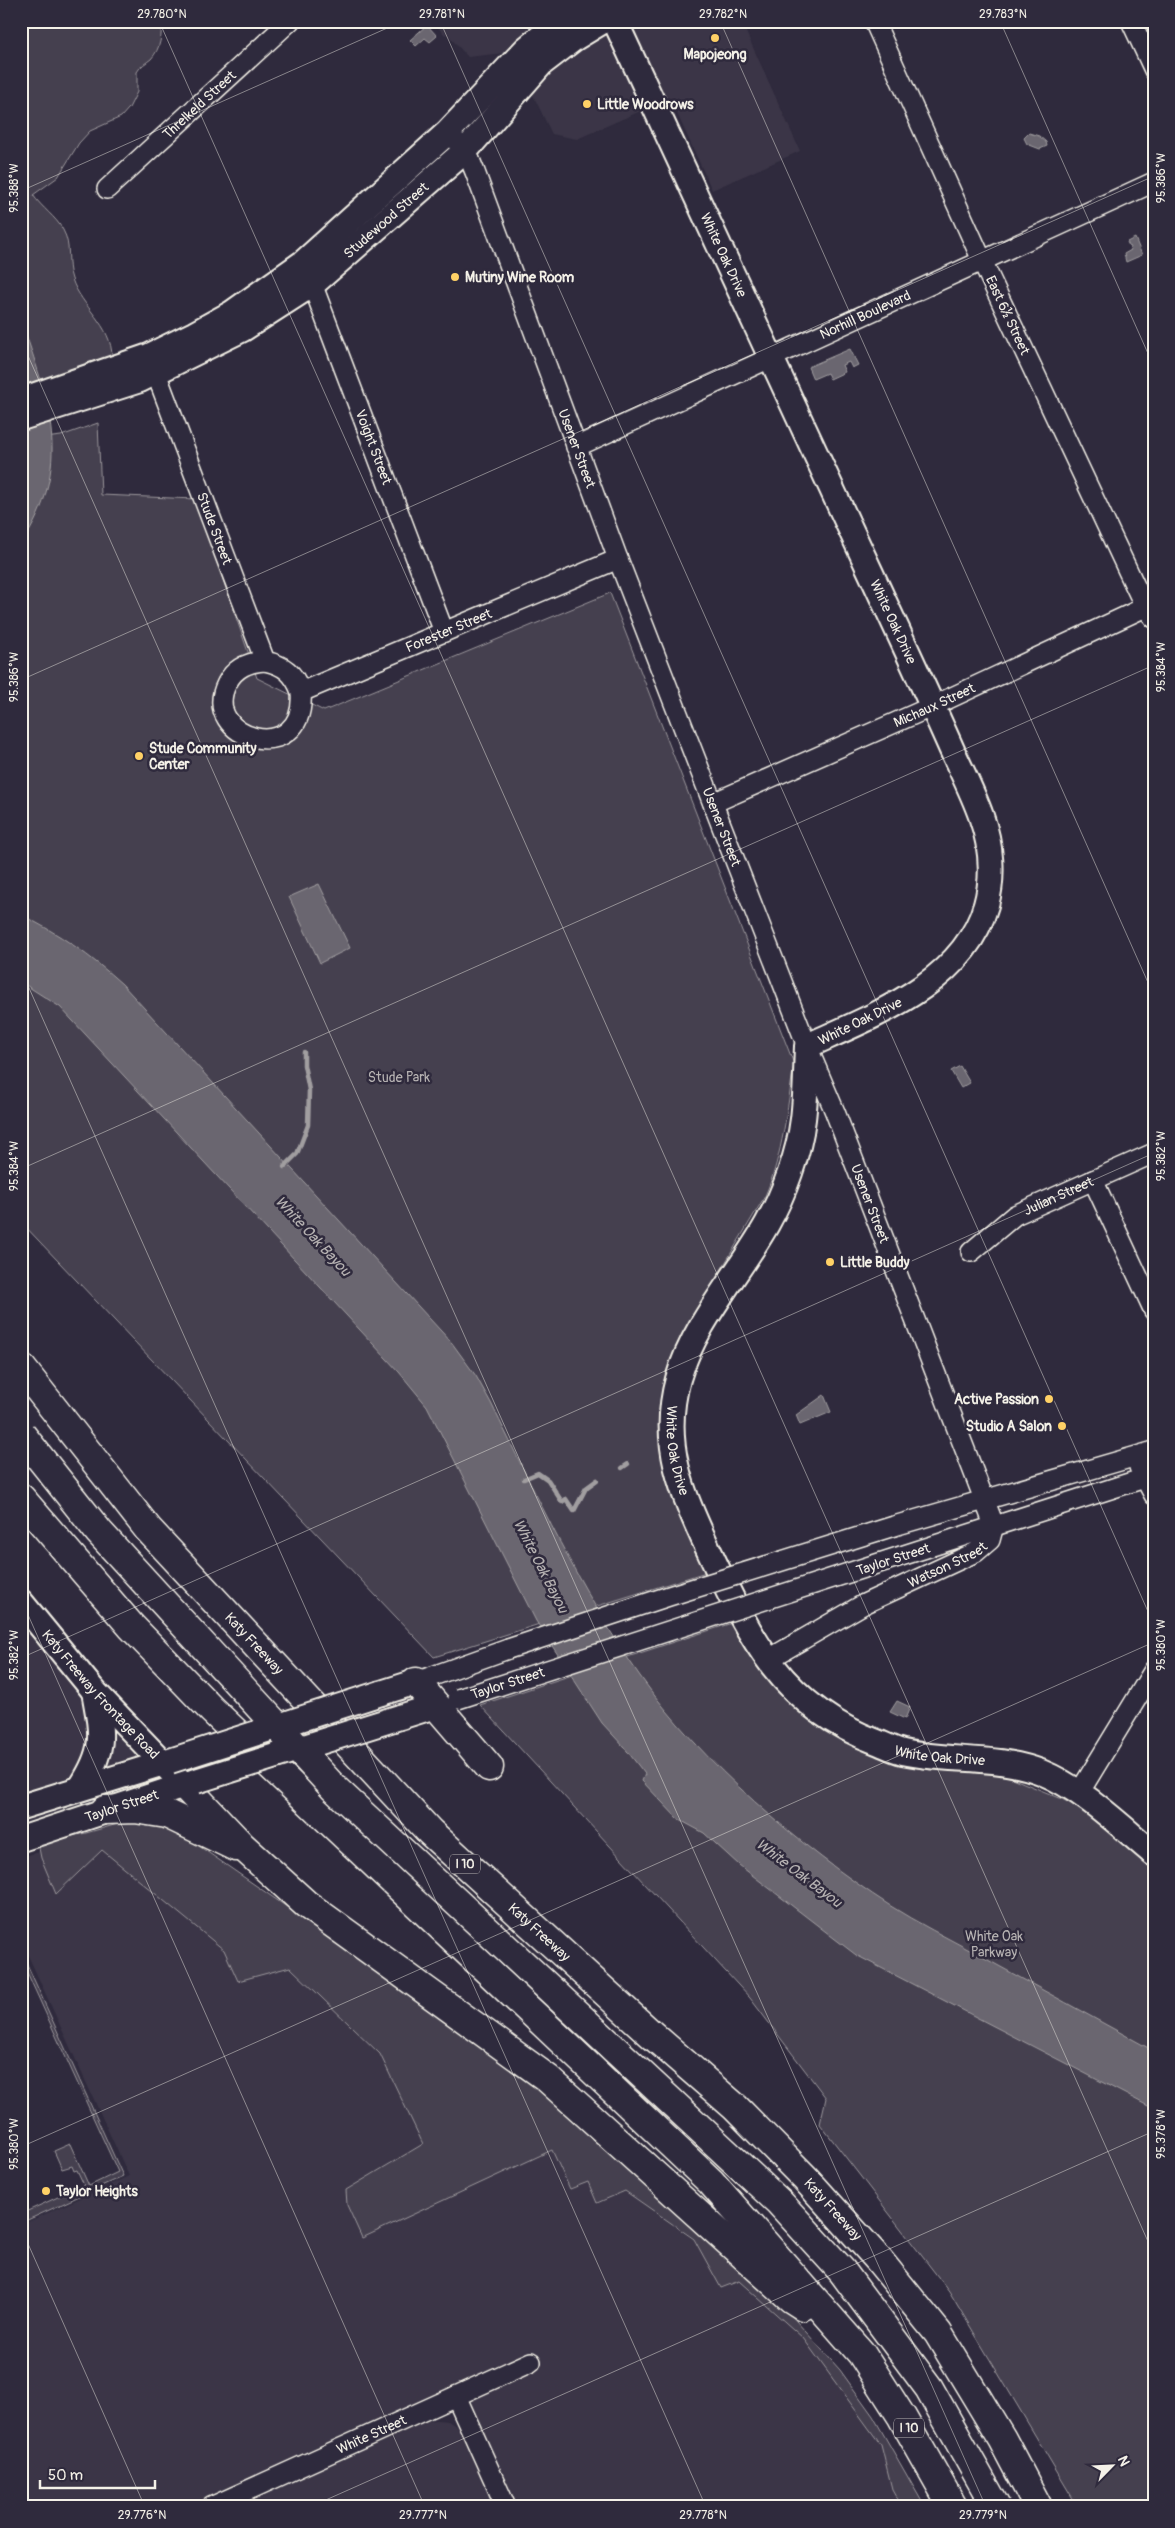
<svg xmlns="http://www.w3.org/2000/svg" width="1175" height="2528" font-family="Pangolin,sans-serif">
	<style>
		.built { fill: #3b3647 }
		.green { fill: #454050; stroke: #9c989c }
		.water { fill: #6a6670; stroke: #a19ea0 }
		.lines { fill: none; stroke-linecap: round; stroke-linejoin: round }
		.stream { stroke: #a19ea0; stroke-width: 4.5 }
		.minor-casing { stroke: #f4f1e8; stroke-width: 22 }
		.major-casing { stroke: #f4f1e8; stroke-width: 28 }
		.highway-casing { stroke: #f4f1e8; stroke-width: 31 }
		.minor { stroke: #2f2a3d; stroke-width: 19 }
		.major { stroke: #2f2a3d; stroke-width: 24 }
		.highway { stroke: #2f2a3d; stroke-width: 28 }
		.minor-bridge-casing { stroke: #f4f1e8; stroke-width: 22; stroke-linecap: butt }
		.major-bridge-casing { stroke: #f4f1e8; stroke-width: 28; stroke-linecap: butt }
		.highway-bridge-casing { stroke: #f4f1e8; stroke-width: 31; stroke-linecap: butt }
		.minor-bridge { stroke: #2f2a3d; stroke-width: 19 }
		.major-bridge { stroke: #2f2a3d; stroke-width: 24 }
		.highway-bridge { stroke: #2f2a3d; stroke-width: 28 }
		.ticks { fill: none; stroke: #f4f1e8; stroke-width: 1; stroke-opacity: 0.45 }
		.poi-dot { fill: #ffd166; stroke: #2f2a3d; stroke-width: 2 }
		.labels { text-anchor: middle; stroke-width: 5; stroke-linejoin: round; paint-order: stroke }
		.shield { fill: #2f2a3d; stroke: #b9b5b5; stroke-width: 1 }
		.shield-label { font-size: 12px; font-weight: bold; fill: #f4f1e8 }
		.poi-label { font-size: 14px; font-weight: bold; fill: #f4f1e8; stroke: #2f2a3d; text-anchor: start }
		.street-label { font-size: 14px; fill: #f4f1e8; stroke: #2f2a3d }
		.park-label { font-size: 14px; fill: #b7b3b3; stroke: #2f2a3d }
		.water-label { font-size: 15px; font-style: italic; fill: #b6b2b2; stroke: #2f2a3d }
		.neatline { fill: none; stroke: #f4f1e8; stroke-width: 2 }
		.ticks-label { font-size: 12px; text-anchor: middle; fill: #f4f1e8 }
	</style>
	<rect width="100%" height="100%" fill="#2f2a3d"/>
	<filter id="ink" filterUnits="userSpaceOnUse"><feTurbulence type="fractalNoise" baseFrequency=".02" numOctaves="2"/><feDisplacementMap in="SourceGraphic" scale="10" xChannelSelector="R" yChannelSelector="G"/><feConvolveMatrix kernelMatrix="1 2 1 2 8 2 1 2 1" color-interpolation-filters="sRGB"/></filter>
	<g filter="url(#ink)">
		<!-- built -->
		<g class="built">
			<polygon points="432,21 597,21 603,34 630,21 741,21 800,151 712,190 670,98 577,139 552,134 512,52 468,57 447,34 445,35"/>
			<polygon points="21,1623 44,1652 161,1772 21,1819"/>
			<polygon points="142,1824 552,2150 570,2189 588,2181 598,2203 625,2191 694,2240 707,2260 739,2281 803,2338 881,2445 892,2489 902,2507 515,2507 459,2384 191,2507 21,2507 21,2225 129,2176 21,1940 21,1857"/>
			<polygon points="436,2420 448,2421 457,2427 466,2439 495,2507 236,2507 425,2421"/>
		</g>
		<!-- green -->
		<g class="green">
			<path d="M21,21H161C162,35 161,48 151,59C146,63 140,66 137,72V92L129,108L121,117L90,131L79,143L58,177L33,195C42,208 56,217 63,230C72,246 66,263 72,279C81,307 112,325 112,357L21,392Z"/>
			<path d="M98,423L101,495L195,499L257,678L324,711L610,593L794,1064C787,1109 783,1154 765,1196L681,1337L675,1353L661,1432L667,1478L682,1523L706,1572L434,1657L21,1222V441L61,436Z"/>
			<polygon points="732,1623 785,1695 829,1733 898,1760 1007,1776 1062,1799 1091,1815 1154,1867 1154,2507 1078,2507 949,2291 820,2124 826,2098 750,1998 480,1705"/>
			<polygon points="132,1820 167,1824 528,2074 771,2293 840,2370 873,2416 925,2507 902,2507 892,2489 881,2445 803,2338 739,2281 721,2288 694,2239 625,2191 597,2203 588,2182 570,2189 552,2150 362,2238 347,2205 346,2190 423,2144 380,2054 290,1967 238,1981 224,1950 102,1850 56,1894 41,1858 38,1843 86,1833"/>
			<polygon points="21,1951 123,2176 21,2223 21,2214 84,2185 77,2170 74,2171 72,2166 62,2169 54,2151 70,2144 89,2186 118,2172 21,1959"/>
		</g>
		<!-- water -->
		<g class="water">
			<polygon points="427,25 437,36 430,42 425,38 416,46 410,40"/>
			<polygon points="1029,133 1039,136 1046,142 1047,146 1040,149 1027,144 1024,138"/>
			<polygon points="1135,238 1142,255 1126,262 1124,254 1131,250 1127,242"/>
			<path d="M21,320C49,402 74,465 21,545Z"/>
			<polygon points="850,349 858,365 852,368 849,362 842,365 845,372 830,379 827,373 813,379 808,367"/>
			<polygon points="319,884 350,948 320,963 289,897"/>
			<path d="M21,915C59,933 91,956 122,984L452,1343L476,1376L491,1403C537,1496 580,1591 640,1676C700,1761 802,1849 889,1905C917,1923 948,1938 977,1954C1036,1986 1095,2019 1154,2051V2109L856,1955L739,1865L704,1833L678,1819L642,1781L645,1774L624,1747L602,1723L536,1621L427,1406L399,1372L60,1007L21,982Z"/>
			<polygon points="960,1066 970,1083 961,1088 951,1071"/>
			<polygon points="824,1395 831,1412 800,1425 796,1415"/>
			<polygon points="897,1701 910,1707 905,1719 890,1712"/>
		</g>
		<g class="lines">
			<!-- stream -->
			<g class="stream">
				<polyline points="284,1167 297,1154 308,1125 309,1090 304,1065 304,1052"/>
				<polyline points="622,1468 628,1464"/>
				<polyline points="524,1479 538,1473 548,1480 562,1502 566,1499 574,1511 586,1488 597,1480"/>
			</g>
			<!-- minor casing -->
			<g class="minor-casing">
				<g id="minor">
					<polyline points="874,21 990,278 1145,607 1154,618"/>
					<polyline points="1131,21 1154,70"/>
					<path id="s1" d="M447,133L466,150L475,172L618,559L807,1046L835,1112L994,1525"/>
					<path id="s2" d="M107,189L290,21"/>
					<path id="s3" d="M308,273L444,632"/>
					<path id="s4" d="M156,373L265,661C284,665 294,673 301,692L618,559"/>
					<path id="s5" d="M576,447L1154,182"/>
					<path d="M265,661C249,662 235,667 227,683C198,739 307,770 301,692"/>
					<path id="s6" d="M713,803L933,706L1154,603"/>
					<polyline points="1093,1180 1154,1311"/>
					<path id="s7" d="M971,1252L1015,1215L1154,1153"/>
					<polyline points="1139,1467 1154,1495"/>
					<polyline points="894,1526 1154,1451"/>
					<polyline points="901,1556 1154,1475"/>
					<path id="s8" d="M769,1659L864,1604L976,1552L990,1540L994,1525"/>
					<polyline points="416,1682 508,1649"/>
					<polyline points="1079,1793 1154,1670"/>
					<polyline points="456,2396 506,2507"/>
					<path id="s9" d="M211,2507L531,2362"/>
				</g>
			</g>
			<!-- major casing -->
			<g class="major-casing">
				<g id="major">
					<path id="s10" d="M615,21C700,204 786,386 869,569C897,629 925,689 952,750C962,772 973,793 981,816C991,844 994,876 986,905C964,983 873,1016 807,1046C806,1070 806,1095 803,1119C799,1153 784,1194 767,1224C739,1274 694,1323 678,1379C660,1444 682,1492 709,1551C749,1636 782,1707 877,1742C885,1745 894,1750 903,1752C948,1762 997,1755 1041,1772C1083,1789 1119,1825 1154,1854"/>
					<polyline points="21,400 149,356 194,334 232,313 304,262 447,133 526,49 560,21"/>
					<path id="s11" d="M21,418L140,380L243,329L313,284L466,150L541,64L575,38L603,21"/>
					<path id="s12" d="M21,1602L94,1691L184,1785"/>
					<polyline points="381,1693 416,1682"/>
					<polyline points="400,1717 435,1706"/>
					<path d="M81,1787C106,1748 102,1735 94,1691"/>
					<polyline points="21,1807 170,1761"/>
					<path id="s13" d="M21,1839L196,1781"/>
				</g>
			</g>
			<!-- highway casing -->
			<g class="highway-casing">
				<g id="highway">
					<path id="s14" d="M21,1367L148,1529L430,1832L650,2033L735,2107L805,2178L878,2259L938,2333L1002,2439L1038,2507"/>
					<polyline points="21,1498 131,1626 212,1710 711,2182 861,2353 902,2417 953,2507"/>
					<polyline points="416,1682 489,1767"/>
					<polyline points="184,1785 241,1845 306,1904 547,2078 792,2299 803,2306"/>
					<polyline points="105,1810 135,1809 167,1814 236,1847"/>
				</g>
			</g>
			<!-- minor -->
			<use href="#minor" class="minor"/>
			<!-- major -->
			<use href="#major" class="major"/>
			<!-- highway -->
			<use href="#highway" class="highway"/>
			<!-- minor-bridge casing -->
			<g class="minor-bridge-casing">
				<g id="minor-bridge">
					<polyline points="508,1649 669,1596 894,1526"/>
					<path id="s15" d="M458,1699L901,1556"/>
				</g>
			</g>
			<!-- major-bridge casing -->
			<g class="major-bridge-casing">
				<g id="major-bridge">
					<polyline points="170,1761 381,1693"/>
					<polyline points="196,1781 400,1717"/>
				</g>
			</g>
			<!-- highway-bridge casing -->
			<g class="highway-bridge-casing">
				<polyline id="highway-bridge" points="21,1434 99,1532 334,1788 779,2202 842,2271 929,2388 996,2507"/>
			</g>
			<!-- minor-bridge -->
			<use href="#minor-bridge" class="minor-bridge"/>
			<!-- major-bridge -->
			<use href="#major-bridge" class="major-bridge"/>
			<!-- highway-bridge -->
			<use href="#highway-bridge" class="highway-bridge"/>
		</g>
	</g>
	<!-- ticks -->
	<path class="ticks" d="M159,21L1154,2255M440,21L1154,1625M720,21L1154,996M1000,21L1154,367M21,191L403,21M21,340L986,2507M21,680L1154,176M21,970L706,2507M21,1169L1154,665M21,1599L425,2507M21,1658L1154,1153M21,2147L1154,1642M21,2228L145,2507M310,2507L1154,2131"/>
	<!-- markers -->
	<g class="poi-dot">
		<circle cx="715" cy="38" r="5"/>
		<circle cx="587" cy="104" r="5"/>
		<circle cx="455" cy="277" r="5"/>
		<circle cx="139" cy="756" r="5"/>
		<circle cx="830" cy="1262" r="5"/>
		<circle cx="1049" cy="1399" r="5"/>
		<circle cx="1062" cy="1426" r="5"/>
		<circle cx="46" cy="2191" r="5"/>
	</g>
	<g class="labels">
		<!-- shield labels -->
		<g class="shield">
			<rect x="450" y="1854.5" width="30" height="19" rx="4"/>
			<rect x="894" y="2418.5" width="30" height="19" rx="4"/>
		</g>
		<g class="shield-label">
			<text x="465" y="1868">I 10</text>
			<text x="909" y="2432">I 10</text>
		</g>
		<!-- poi labels -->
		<g class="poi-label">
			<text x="715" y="59" text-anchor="middle">Mapojeong</text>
			<text x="597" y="109">Little Woodrows</text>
			<text x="465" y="282">Mutiny Wine Room</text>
			<text x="149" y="753">Stude Community<tspan x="149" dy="16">Center</tspan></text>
			<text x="840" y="1267">Little Buddy</text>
			<text x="1039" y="1404" text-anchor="end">Active Passion</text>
			<text x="1052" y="1431" text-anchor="end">Studio A Salon</text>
			<text x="56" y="2196">Taylor Heights</text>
		</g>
		<!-- street labels -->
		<g class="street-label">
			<text dy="5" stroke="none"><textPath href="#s2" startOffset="125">Threlkeld Street</textPath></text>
			<text dy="5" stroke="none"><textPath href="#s11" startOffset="420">Studewood Street</textPath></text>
			<text dy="5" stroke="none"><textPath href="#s10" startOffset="258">White Oak Drive</textPath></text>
			<text dy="5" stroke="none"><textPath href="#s5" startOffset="318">Norhill Boulevard</textPath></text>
			<text transform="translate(1008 315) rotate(65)" y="5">East 6½ Street</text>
			<text dy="5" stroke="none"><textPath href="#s3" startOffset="186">Voight Street</textPath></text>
			<text dy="5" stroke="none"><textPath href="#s1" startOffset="344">Usener Street</textPath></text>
			<text dy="5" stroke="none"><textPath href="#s4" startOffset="166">Stude Street</textPath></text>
			<text dy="5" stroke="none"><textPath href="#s10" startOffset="662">White Oak Drive</textPath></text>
			<text dy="5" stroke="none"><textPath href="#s4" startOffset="518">Forester Street</textPath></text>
			<text dy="5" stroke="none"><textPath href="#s6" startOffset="242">Michaux Street</textPath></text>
			<text dy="5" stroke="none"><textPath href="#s1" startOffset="749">Usener Street</textPath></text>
			<text transform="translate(860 1021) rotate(-26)" y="5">White Oak Drive</text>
			<text dy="5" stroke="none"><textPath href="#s7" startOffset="105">Julian Street</textPath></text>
			<text dy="5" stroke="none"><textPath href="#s1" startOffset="1154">Usener Street</textPath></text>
			<text dy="5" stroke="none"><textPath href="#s10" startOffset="1638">White Oak Drive</textPath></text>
			<text transform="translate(893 1559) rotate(-18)" y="5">Taylor Street</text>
			<text dy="5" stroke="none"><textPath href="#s8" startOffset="202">Watson Street</textPath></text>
			<text dy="5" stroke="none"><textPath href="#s14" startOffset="362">Katy Freeway</textPath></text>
			<text dy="5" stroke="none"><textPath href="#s15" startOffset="52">Taylor Street</textPath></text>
			<text dy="5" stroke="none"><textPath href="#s12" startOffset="122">Katy Freeway Frontage Road</textPath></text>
			<text dy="5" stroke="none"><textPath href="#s10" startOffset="2072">White Oak Drive</textPath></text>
			<text dy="5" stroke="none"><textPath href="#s13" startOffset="106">Taylor Street</textPath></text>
			<text dy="5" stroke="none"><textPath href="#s14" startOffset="768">Katy Freeway</textPath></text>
			<text dy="5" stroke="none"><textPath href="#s14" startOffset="1172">Katy Freeway</textPath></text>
			<text dy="5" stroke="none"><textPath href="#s9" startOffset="176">White Street</textPath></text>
		</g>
		<!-- park labels -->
		<g class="park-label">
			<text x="399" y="1082">Stude Park</text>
			<text x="994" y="1941">White Oak<tspan x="994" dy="16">Parkway</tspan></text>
		</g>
		<!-- water labels -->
		<g class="water-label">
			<text transform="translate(313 1236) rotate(47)" y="5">White Oak Bayou</text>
			<text transform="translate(541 1566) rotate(63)" y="5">White Oak Bayou</text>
			<text transform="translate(799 1873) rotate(37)" y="5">White Oak Bayou</text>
		</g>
	</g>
	<!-- margin -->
	<rect width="1175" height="2528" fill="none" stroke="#2f2a3d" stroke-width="55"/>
	<!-- north arrow -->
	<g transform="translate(1112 2466) rotate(66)" stroke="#2f2a3d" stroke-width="4" paint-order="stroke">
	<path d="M0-4L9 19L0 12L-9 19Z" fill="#f4f1e8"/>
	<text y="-8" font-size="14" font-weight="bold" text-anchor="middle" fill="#f4f1e8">N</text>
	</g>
	<!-- scale -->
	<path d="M40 2480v8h115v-8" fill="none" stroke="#f4f1e8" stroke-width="2.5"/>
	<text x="48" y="2480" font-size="15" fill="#f4f1e8" stroke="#2f2a3d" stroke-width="4" paint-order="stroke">50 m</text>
	<rect x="28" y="28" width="1120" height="2472" class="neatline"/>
	<g class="ticks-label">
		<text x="162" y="18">29.780°N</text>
		<text x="442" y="18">29.781°N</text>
		<text x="723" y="18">29.782°N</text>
		<text x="1003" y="18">29.783°N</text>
		<text transform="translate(1161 178) rotate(-90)" y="4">95.386°W</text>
		<text transform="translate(14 188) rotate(-90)" y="4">95.388°W</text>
		<text transform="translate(1161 667) rotate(-90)" y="4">95.384°W</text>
		<text transform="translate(14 677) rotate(-90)" y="4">95.386°W</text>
		<text transform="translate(1161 1156) rotate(-90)" y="4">95.382°W</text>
		<text transform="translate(14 1166) rotate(-90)" y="4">95.384°W</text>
		<text transform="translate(1161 1645) rotate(-90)" y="4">95.380°W</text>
		<text transform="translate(14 1655) rotate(-90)" y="4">95.382°W</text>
		<text transform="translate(1161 2134) rotate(-90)" y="4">95.378°W</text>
		<text transform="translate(14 2144) rotate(-90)" y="4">95.380°W</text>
		<text x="142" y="2519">29.776°N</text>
		<text x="423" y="2519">29.777°N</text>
		<text x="703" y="2519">29.778°N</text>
		<text x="983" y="2519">29.779°N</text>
	</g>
</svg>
